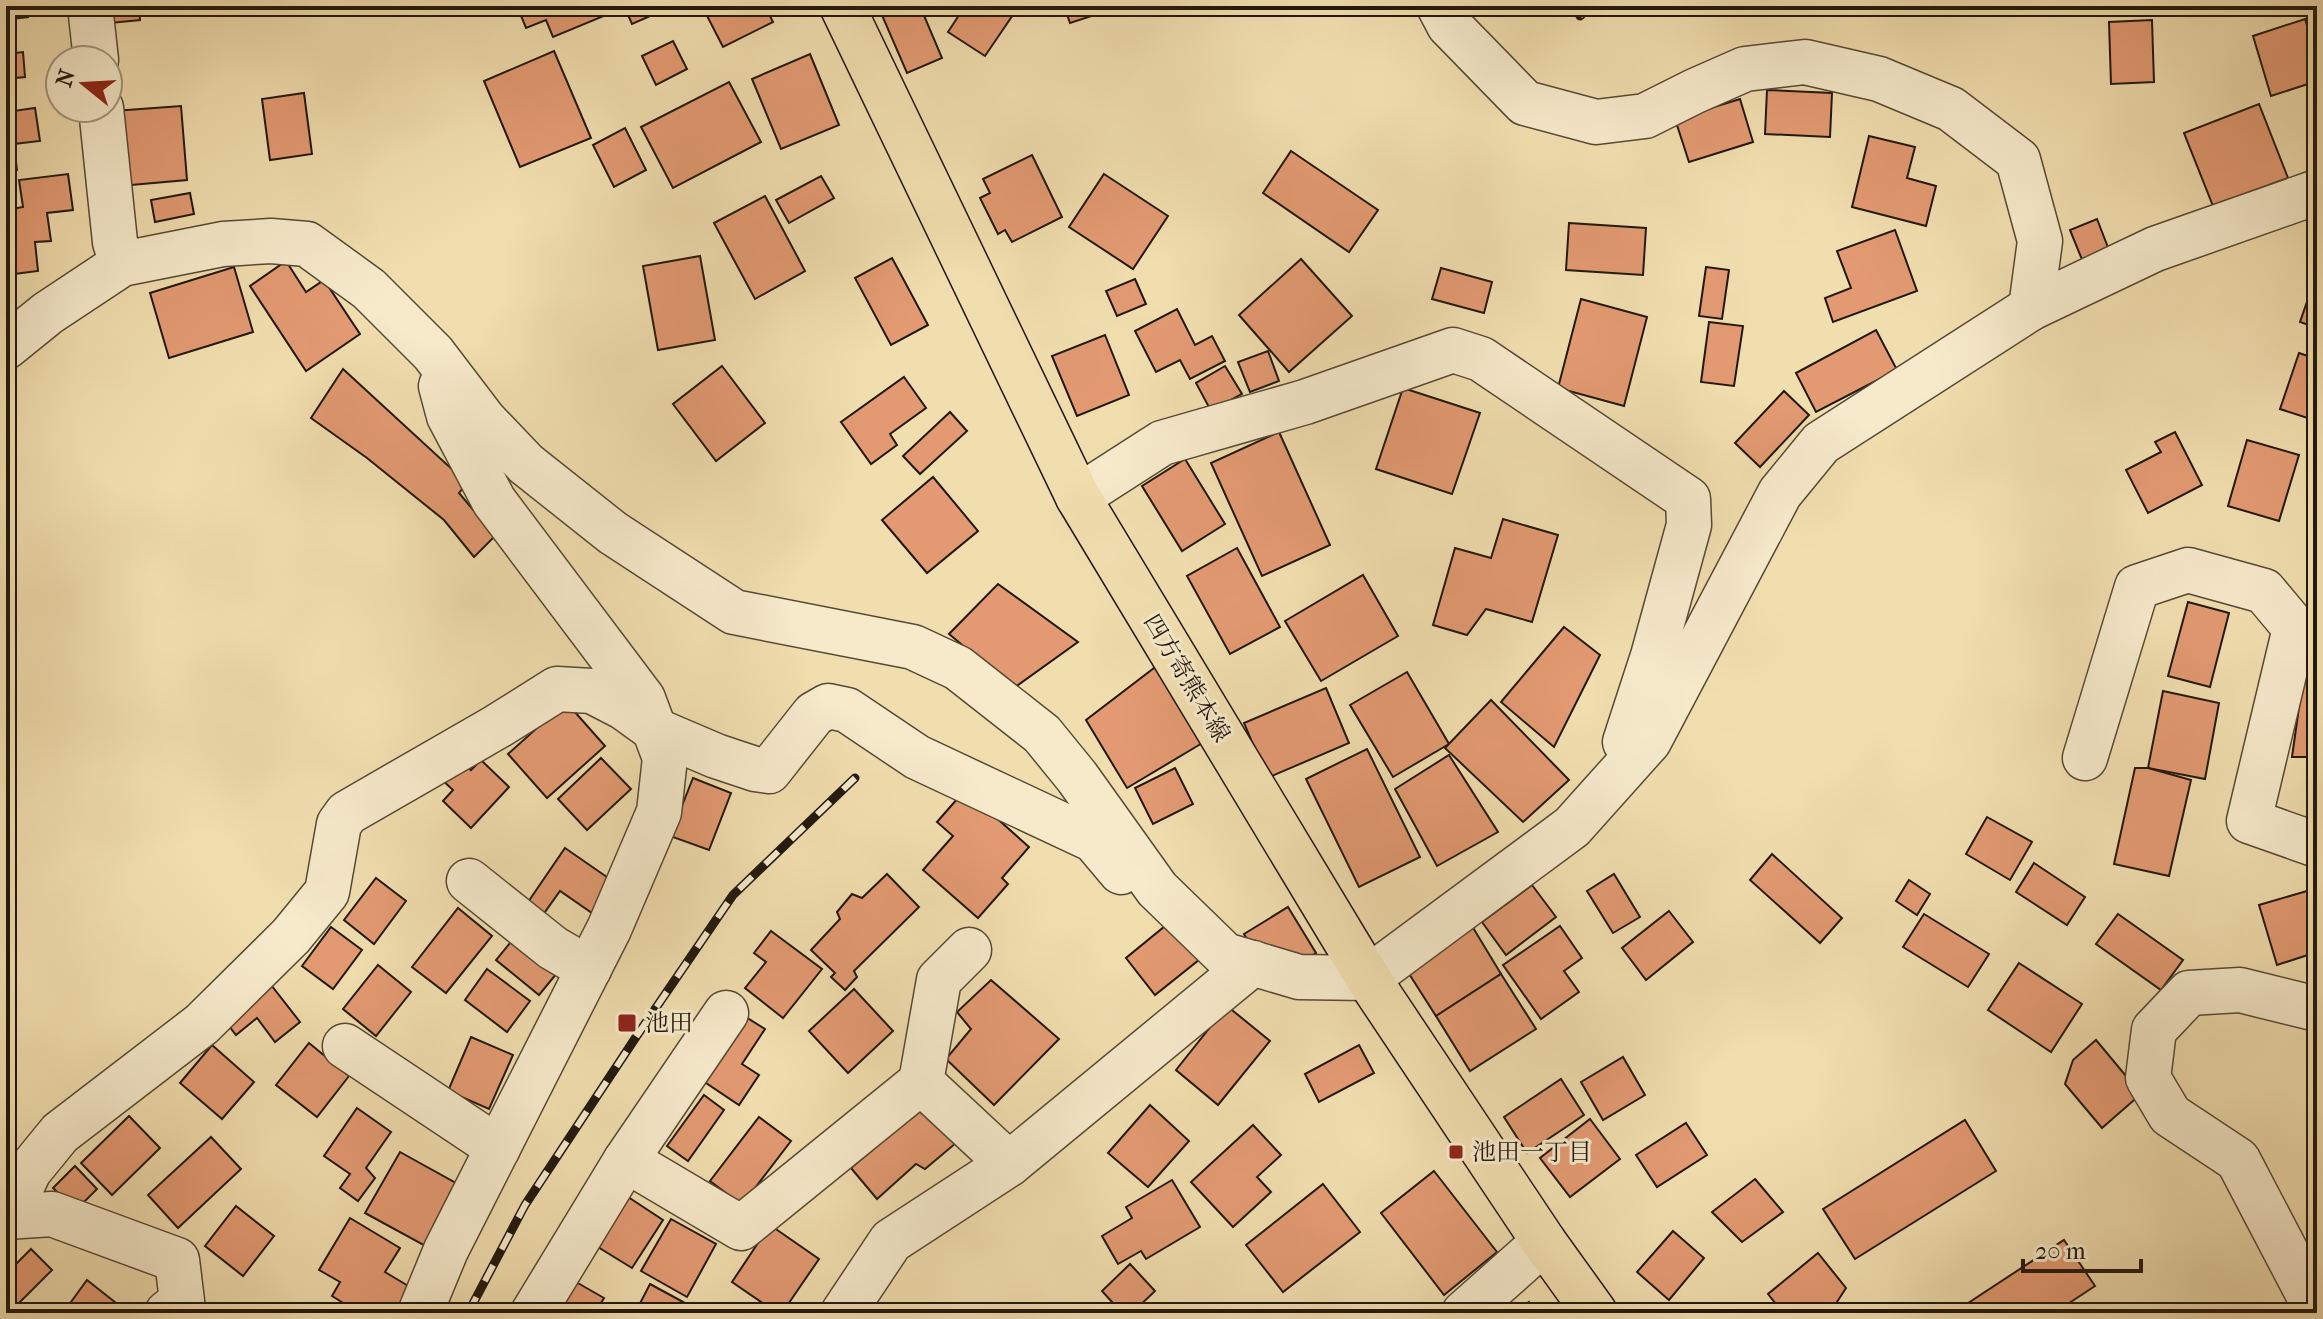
<svg xmlns="http://www.w3.org/2000/svg" width="2323" height="1319" font-family="'IM FELL French Canon','Noto Serif JP',serif">
	<style>
		.building { fill: #e39a72; stroke: #21180e; stroke-width: 2 }
		.lines { fill: none; stroke-linecap: round; stroke-linejoin: round }
		.minor-casing { stroke: #554a36; stroke-width: 47 }
		.major-casing { stroke: #21180e; stroke-width: 47 }
		.minor { stroke: #f6eacb; stroke-width: 44 }
		.major { stroke: #f1deaf; stroke-width: 44 }
		.rail-casing { stroke: #21180e; stroke-width: 9 }
		.rail { stroke: #f6eacb; stroke-width: 6; stroke-dasharray: 18; stroke-linecap: butt }
		.poi-dot { fill: #8f2418; stroke: #f6eacb; stroke-width: 3 }
		.labels { text-anchor: middle; stroke-width: 6; stroke-linejoin: round; paint-order: stroke }
		.street-label { font-size: 24px; fill: #21180e; stroke: #f6eacb }
		.poi-label { font-size: 24px; fill: #21180e; stroke: #f6eacb; text-anchor: start }
	</style>
	<rect width="100%" height="100%" fill="#f1deaf"/>
	<filter id="stains"><feTurbulence type="fractalNoise" baseFrequency=".0025" numOctaves="4"/><feColorMatrix values="0 0 0 0 .2 0 0 0 0 .09 0 0 0 0 .02 0 0 0 .5 -.17"/></filter>
	<radialGradient id="worn" r=".72"><stop offset=".6" stop-color="#630" stop-opacity="0"/><stop offset="1" stop-color="#630" stop-opacity=".3"/></radialGradient>
	<!-- building -->
	<g class="building">
		<polygon points="6,6 27,6 28,17 11,19 14,47 6,48"/>
		<polygon points="98,6 139,6 140,20 100,24"/>
		<polygon points="517,6 609,6 611,13 553,37 546,20 526,28"/>
		<polygon points="624,6 673,6 632,24"/>
		<polygon points="702,6 765,6 773,22 723,47"/>
		<polygon points="878,6 920,6 942,58 907,73"/>
		<polygon points="965,6 1019,6 985,56 948,32"/>
		<polygon points="1064,6 1108,6 1110,10 1070,23"/>
		<polygon points="2305,19 2309,32 2317,29 2317,81 2271,96 2253,36"/>
		<polygon points="2152,20 2154,82 2111,84 2109,22"/>
		<polygon points="673,41 687,69 656,85 642,56"/>
		<polygon points="554,51 591,138 520,167 484,81"/>
		<polygon points="23,52 25,77 6,79 6,54"/>
		<polygon points="810,54 839,125 781,149 752,79"/>
		<polygon points="729,82 761,142 673,188 641,127"/>
		<polygon points="1767,90 1832,93 1830,137 1765,134"/>
		<polygon points="304,93 312,154 270,160 262,99"/>
		<polygon points="1740,99 1753,142 1689,162 1675,119"/>
		<polygon points="2259,104 2288,178 2213,206 2184,133"/>
		<polygon points="181,106 187,180 120,186 114,111"/>
		<polygon points="35,108 40,141 14,144 17,170 6,171 6,112"/>
		<polygon points="625,128 646,170 614,187 593,145"/>
		<polygon points="1869,136 1915,147 1907,178 1936,186 1926,226 1852,207"/>
		<polygon points="1291,151 1378,210 1349,252 1263,193"/>
		<polygon points="1032,155 1062,217 1012,242 1005,230 998,234 980,198 990,193 983,179"/>
		<polygon points="68,174 73,210 47,213 51,241 35,242 38,271 6,275 6,241 9,241 6,210 23,207 19,180"/>
		<polygon points="1104,174 1168,216 1133,269 1069,227"/>
		<polygon points="821,176 834,198 789,223 776,200"/>
		<polygon points="190,193 194,214 155,222 151,200"/>
		<polygon points="765,196 805,271 755,299 714,223"/>
		<polygon points="2097,219 2109,250 2083,262 2070,230"/>
		<polygon points="1569,223 1646,228 1643,275 1566,270"/>
		<polygon points="1895,230 1917,291 1833,322 1825,298 1851,288 1837,251"/>
		<polygon points="700,256 715,340 658,350 643,266"/>
		<polygon points="892,258 928,325 891,345 855,278"/>
		<polygon points="1301,259 1352,316 1289,372 1239,315"/>
		<polygon points="286,261 306,292 324,280 360,334 306,371 250,286"/>
		<polygon points="234,267 253,332 169,358 150,293"/>
		<polygon points="1706,267 1729,270 1722,319 1699,316"/>
		<polygon points="1441,268 1492,282 1484,313 1432,299"/>
		<polygon points="2317,273 2317,328 2300,322"/>
		<polygon points="1135,279 1146,304 1117,316 1106,291"/>
		<polygon points="1581,299 1647,317 1624,406 1558,388"/>
		<polygon points="1177,309 1195,345 1212,336 1225,361 1190,379 1180,360 1156,372 1135,331"/>
		<polygon points="1709,322 1743,326 1734,386 1701,382"/>
		<polygon points="1876,330 1897,370 1816,412 1796,373"/>
		<polygon points="1105,335 1129,395 1077,416 1052,356"/>
		<polygon points="1268,351 1279,381 1250,392 1238,362"/>
		<polygon points="2299,353 2317,359 2317,421 2280,409"/>
		<polygon points="722,366 765,423 716,461 673,404"/>
		<polygon points="1225,366 1242,394 1211,411 1196,383"/>
		<polygon points="343,369 467,483 459,493 495,536 474,557 444,520 367,458 311,418"/>
		<polygon points="904,377 926,408 890,434 897,445 871,464 841,422"/>
		<polygon points="1403,388 1480,413 1452,494 1376,469"/>
		<polygon points="1784,391 1809,415 1760,467 1735,443"/>
		<polygon points="950,412 967,431 920,474 903,456"/>
		<polygon points="1279,432 1330,545 1262,576 1211,463"/>
		<polygon points="2175,432 2202,485 2148,513 2126,470 2161,452 2155,442"/>
		<polygon points="2247,440 2299,455 2279,521 2228,506"/>
		<polygon points="1185,459 1225,524 1182,551 1142,486"/>
		<polygon points="933,477 978,531 927,573 882,520"/>
		<polygon points="1503,519 1558,535 1532,622 1486,609 1467,635 1433,625 1455,548 1491,558"/>
		<polygon points="1237,548 1280,627 1230,654 1187,576"/>
		<polygon points="1363,575 1398,636 1321,681 1285,621"/>
		<polygon points="998,584 1078,642 1014,688 949,634"/>
		<polygon points="2188,602 2229,613 2210,687 2168,676"/>
		<polygon points="1564,627 1600,655 1554,747 1501,702"/>
		<polygon points="2317,648 2317,757 2292,757 2302,686"/>
		<polygon points="1158,665 1204,742 1127,788 1086,720"/>
		<polygon points="1407,672 1449,744 1393,777 1350,705"/>
		<polygon points="1326,688 1349,743 1267,778 1244,723"/>
		<polygon points="2163,691 2219,703 2205,779 2148,768"/>
		<polygon points="1491,700 1569,780 1523,822 1445,748"/>
		<polygon points="566,702 605,746 547,798 508,754"/>
		<polygon points="1367,749 1420,857 1359,887 1306,779"/>
		<polygon points="1449,755 1498,832 1437,866 1395,789"/>
		<polygon points="601,758 631,789 587,830 558,799"/>
		<polygon points="459,759 471,770 481,760 509,787 471,828 443,801 453,790 440,778"/>
		<polygon points="1175,768 1193,804 1153,824 1135,788"/>
		<polygon points="2135,768 2148,768 2191,780 2169,876 2114,864"/>
		<polygon points="693,778 731,793 709,850 670,836"/>
		<polygon points="965,790 1029,847 1002,878 1008,884 978,918 923,870 953,836 937,822"/>
		<polygon points="1987,817 2032,842 2010,880 1966,854"/>
		<polygon points="565,848 614,882 592,913 560,891 540,919 524,908"/>
		<polygon points="1772,854 1842,918 1820,943 1750,880"/>
		<polygon points="2034,863 2085,897 2067,925 2016,892"/>
		<polygon points="887,874 919,907 854,971 857,977 845,990 831,977 835,973 811,950 840,919 837,912 852,894 862,898"/>
		<polygon points="1614,874 1640,917 1613,933 1587,891"/>
		<polygon points="376,878 406,901 374,944 344,920"/>
		<polygon points="1909,880 1930,894 1917,915 1896,901"/>
		<polygon points="1532,885 1556,917 1506,955 1482,922"/>
		<polygon points="2317,888 2317,952 2277,965 2259,905"/>
		<polygon points="1288,907 1316,953 1290,969 1259,959 1244,934"/>
		<polygon points="458,908 492,936 446,993 412,967"/>
		<polygon points="1669,911 1693,942 1646,980 1622,948"/>
		<polygon points="1924,914 1989,954 1968,987 1903,947"/>
		<polygon points="2118,914 2183,960 2161,990 2096,944"/>
		<polygon points="1170,922 1200,959 1155,995 1126,958"/>
		<polygon points="1472,926 1501,974 1436,1016 1406,969"/>
		<polygon points="1560,926 1582,958 1564,971 1579,992 1541,1019 1503,965"/>
		<polygon points="331,927 362,950 333,989 302,966"/>
		<polygon points="771,931 822,969 783,1018 745,988 766,962 754,953"/>
		<polygon points="519,932 562,967 539,995 496,960"/>
		<polygon points="2019,963 2082,1004 2051,1052 1988,1010"/>
		<polygon points="378,965 411,992 376,1036 343,1009"/>
		<polygon points="487,969 530,1001 507,1032 465,1000"/>
		<polygon points="1501,974 1536,1029 1470,1071 1436,1016"/>
		<polygon points="991,980 1059,1039 994,1105 946,1059 971,1029 957,1012"/>
		<polygon points="268,981 300,1022 275,1042 257,1018 236,1035 222,1017"/>
		<polygon points="854,989 893,1031 848,1073 809,1031"/>
		<polygon points="1227,1006 1270,1041 1218,1105 1176,1070"/>
		<polygon points="741,1014 765,1029 742,1064 759,1075 739,1105 700,1079"/>
		<polygon points="471,1037 513,1055 489,1109 448,1091"/>
		<polygon points="2096,1040 2141,1094 2102,1128 2065,1084 2073,1060"/>
		<polygon points="309,1043 349,1076 317,1117 276,1085"/>
		<polygon points="212,1045 254,1082 222,1119 180,1083"/>
		<polygon points="1359,1045 1374,1073 1319,1102 1305,1074"/>
		<polygon points="1623,1057 1645,1095 1603,1120 1581,1082"/>
		<polygon points="1561,1079 1584,1115 1527,1153 1504,1117"/>
		<polygon points="704,1095 724,1110 688,1161 667,1146"/>
		<polygon points="1150,1105 1189,1141 1148,1187 1108,1153"/>
		<polygon points="924,1106 956,1143 925,1169 916,1164 877,1199 851,1168"/>
		<polygon points="357,1108 391,1132 366,1168 375,1178 358,1201 340,1188 350,1174 324,1156"/>
		<polygon points="129,1116 160,1148 112,1195 81,1163"/>
		<polygon points="759,1117 791,1141 742,1205 710,1181"/>
		<polygon points="1590,1119 1620,1159 1570,1197 1540,1158"/>
		<polygon points="1965,1120 1996,1171 1855,1259 1823,1209"/>
		<polygon points="1686,1123 1707,1155 1657,1187 1636,1155"/>
		<polygon points="1253,1125 1281,1155 1257,1177 1271,1192 1233,1227 1191,1182"/>
		<polygon points="211,1137 241,1169 178,1228 148,1195"/>
		<polygon points="400,1152 463,1187 429,1248 365,1213"/>
		<polygon points="75,1166 97,1189 76,1210 53,1188"/>
		<polygon points="1434,1171 1497,1252 1444,1295 1381,1213"/>
		<polygon points="1755,1179 1783,1212 1742,1242 1712,1212"/>
		<polygon points="1172,1180 1200,1227 1146,1259 1141,1251 1118,1264 1102,1236 1132,1218 1126,1207"/>
		<polygon points="1323,1184 1360,1232 1283,1292 1246,1245"/>
		<polygon points="619,1191 663,1220 632,1268 598,1247"/>
		<polygon points="236,1206 274,1236 243,1276 205,1246"/>
		<polygon points="350,1218 400,1248 385,1272 410,1287 395,1313 359,1313 332,1296 340,1282 319,1270"/>
		<polygon points="671,1219 716,1244 687,1297 641,1271"/>
		<polygon points="770,1225 819,1259 782,1313 777,1313 732,1282"/>
		<polygon points="1673,1231 1704,1258 1669,1300 1637,1272"/>
		<polygon points="2064,1240 2095,1286 2054,1313 1953,1313"/>
		<polygon points="31,1249 52,1270 16,1306 6,1295 6,1274"/>
		<polygon points="1818,1253 1846,1288 1835,1305 1834,1313 1783,1313 1768,1294"/>
		<polygon points="1130,1264 1155,1291 1132,1313 1122,1313 1102,1291"/>
		<polygon points="569,1278 604,1298 595,1313 550,1313"/>
		<polygon points="87,1280 116,1303 109,1313 63,1313"/>
		<polygon points="650,1284 696,1309 694,1313 635,1313"/>
		<polygon points="1529,1302 1537,1313 1514,1313"/>
	</g>
	<g class="lines">
		<!-- minor casing -->
		<g class="minor-casing">
			<g id="minor">
				<polyline points="90,6 96,60"/>
				<polyline points="1439,6 1449,25 1525,103 1596,122 1645,116 1695,91 1745,69 1805,62 1879,79 1951,109 2018,160 2040,241 2031,308"/>
				<polyline points="101,108 115,242 122,264"/>
				<polyline points="6,347 48,313 122,264 223,244 271,241 307,244 369,289 433,353 484,420 526,464 613,533 734,612 913,647 958,668 1042,734 1077,777 1157,889 1225,955 1299,977 1368,978 1572,827 1649,741 1780,493 1821,443 2031,308 2155,249 2317,192"/>
				<polyline points="1078,497 1162,443 1305,402 1453,350 1481,359 1688,499 1689,525 1653,656 1625,742"/>
				<polyline points="2085,758 2137,587 2188,570 2264,591 2295,628 2249,821 2317,845"/>
				<polyline points="469,881 553,948 589,969"/>
				<polyline points="2317,1009 2240,990 2189,993 2154,1030 2148,1078 2170,1115 2238,1160 2317,1311"/>
				<polyline points="345,1046 498,1148"/>
				<polyline points="921,1082 1009,1164"/>
				<polyline points="626,1160 741,1228 921,1082 939,980 969,950"/>
				<polyline points="8,1216 29,1171 60,1133 202,1024 291,936 327,892 339,824 347,813 498,726 557,689 592,691 623,707 655,730 716,756 755,769 769,771 814,714 828,706 847,710 917,757 1094,840 1121,872"/>
				<polyline points="6,1217 52,1214 177,1260 182,1301 167,1313"/>
				<polyline points="420,1313 446,1250 609,929 659,812 665,758 643,699 494,501 449,416 441,386"/>
				<polyline points="533,1313 626,1160 726,1013"/>
				<polyline points="843,1313 891,1241 1009,1164 1253,963"/>
				<polyline points="1464,1313 1544,1242"/>
			</g>
		</g>
		<!-- major casing -->
		<g class="major-casing">
			<polyline id="major" points="842,6 1078,497 1368,978 1544,1242 1595,1313"/>
		</g>
		<!-- minor -->
		<use href="#minor" class="minor"/>
		<!-- major -->
		<use href="#major" class="major"/>
		<!-- rail casing -->
		<g class="rail-casing">
			<g id="rail">
				<polyline points="1580,16 1590,6"/>
				<polyline points="468,1313 525,1205 638,1034 733,895 855,778"/>
			</g>
		</g>
		<!-- rail -->
		<use href="#rail" class="rail"/>
	</g>
	<!-- markers -->
	<g class="poi-dot">
		<rect x="617" y="1013" width="20" height="20" rx="4"/>
		<rect x="1448" y="1144" width="16" height="16" rx="4"/>
	</g>
	<g class="labels">
		<!-- street labels -->
		<g class="street-label">
			<text transform="translate(1187 678) rotate(59)" y="8">四方寄熊本線</text>
		</g>
		<!-- poi labels -->
		<g class="poi-label">
			<text x="645" y="1031">池田</text>
			<text x="1472" y="1160">池田一丁目</text>
		</g>
	</g>
	<!-- margin -->
	<rect width="2323" height="1319" fill="none" stroke="#f1deaf" stroke-width="32"/>
	<rect x="8" y="8" width="2307" height="1303" fill="none" stroke="#21180e" stroke-width="4"/>
	<rect x="16" y="16" width="2291" height="1287" fill="none" stroke="#21180e" stroke-width="2"/>
	<!-- north arrow -->
	<g transform="translate(84 84) rotate(288)"><circle r="38" fill="#f6eacb" stroke="#a1967f" stroke-width="2"/>
	<path d="M0-6L14 30L0 20L-14 30Z" fill="#8f2418"/>
	<text y="-12" font-size="22" font-weight="bold" text-anchor="middle" fill="#21180e">N</text>
	</g>
	<!-- scale -->
	<path d="M2023 1259v12h118v-12" fill="none" stroke="#21180e" stroke-width="4"/>
	<text x="2035" y="1259" font-size="24" fill="#21180e" stroke="#f6eacb" stroke-width="6" paint-order="stroke">20 m</text>
	<rect width="100%" height="100%" filter="url(#stains)"/>
	<rect width="100%" height="100%" fill="url(#worn)"/>
</svg>
